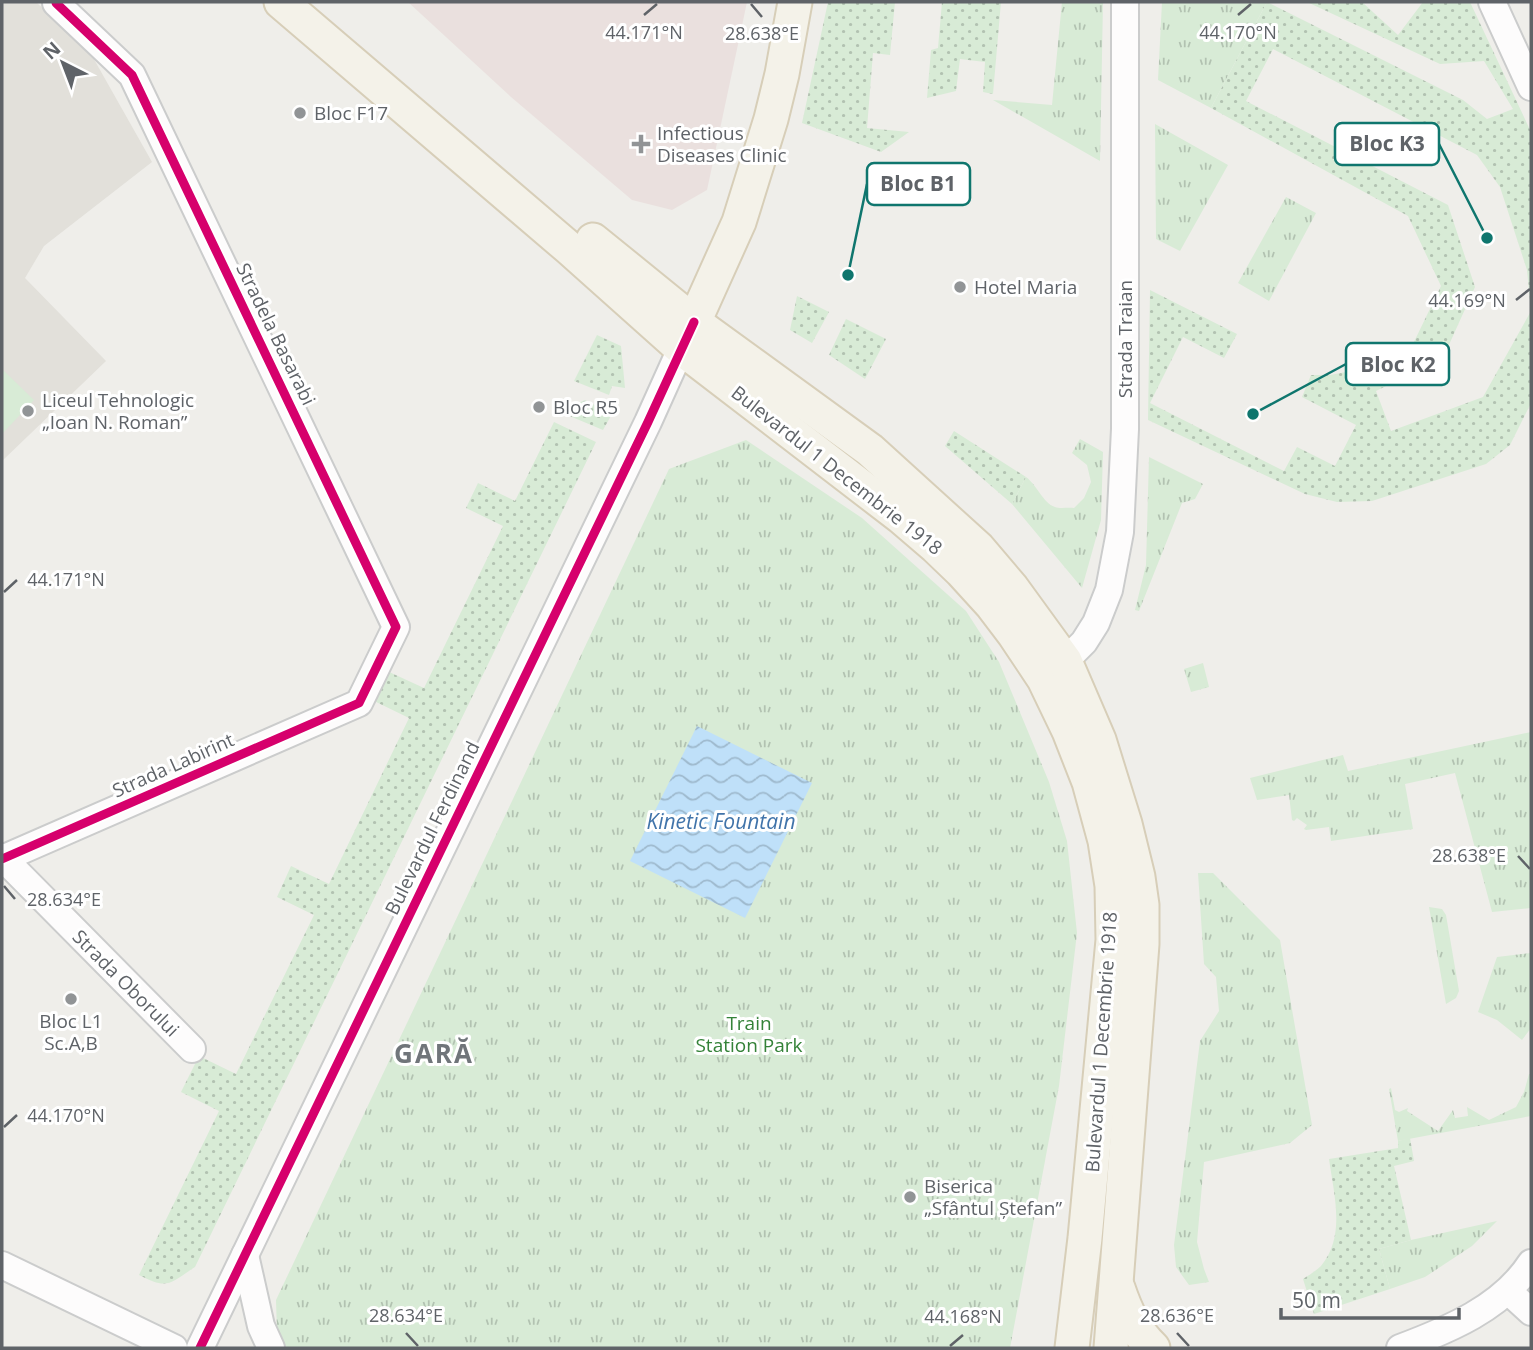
<svg xmlns="http://www.w3.org/2000/svg" width="1533" height="1350" font-family="'Open Sans',sans-serif">
	<style>
		.education { fill: #e2e0da }
		.medical { fill: #eae0de }
		.grass { fill: url(#grass-tufts) }
		.garden { fill: url(#garden-dots) }
		.pitch { fill: #d8ebd6 }
		.water { fill: url(#water-waves) }
		.lines { fill: none; stroke-linecap: round; stroke-linejoin: round }
		.minor-casing { stroke: #cbcccc; stroke-width: 30 }
		.major-casing { stroke: #d7ceb8; stroke-width: 37 }
		.minor { stroke: #fdfcfc; stroke-width: 26 }
		.major { stroke: #f4f2e9; stroke-width: 33 }
		.cycleway-casing { stroke: #fff; stroke-width: 13 }
		.cycleway { stroke: #d6006c; stroke-width: 9 }
		.ticks { fill: none; stroke: #5f6368; stroke-width: 2.5 }
		.poi-dot { fill: #919496; stroke: #fff; stroke-width: 2.5 }
		.labels { text-anchor: middle; stroke-width: 6; stroke-linejoin: round; paint-order: stroke }
		.poi-label { font-size: 19px; fill: #5f6368; stroke: #fff; text-anchor: start }
		.street-label { font-size: 19px; fill: #5f6368; stroke: #fff }
		.park-label { font-size: 19px; fill: #348238; stroke: #fff }
		.water-label { font-size: 21px; font-style: italic; fill: #4174aa; stroke: #fff }
		.district-label { font-size: 26px; font-weight: bold; letter-spacing: 2px; fill: #70757a; stroke: #fff }
		.ticks-label { font-size: 18px; text-anchor: middle; fill: #5f6368; stroke: #fff; stroke-width: 6; stroke-linejoin: round; paint-order: stroke }
		.leader { fill: none; stroke: #0f766e; stroke-width: 2.5 }
		.callout-dot { fill: #0f766e; stroke: #fff; stroke-width: 2.5 }
		.callout { fill: #fff; stroke: #0f766e; stroke-width: 2.5 }
		.callout-label { font-size: 21px; text-anchor: middle; font-weight: bold; fill: #5f6368 }
	</style>
	<defs>
		<pattern id="grass-tufts" width="24" height="20" patternUnits="userSpaceOnUse" patternTransform="scale(1.75)"><rect width="24" height="20" fill="#d8ebd6"/><path d="M3 7l-1-3M5 7V3M7 7l1-3M15 17l-1-3M17 17v-4M19 17l1-3" fill="none" stroke="#b2c2b1"/></pattern>
		<pattern id="garden-dots" width="8" height="8" patternUnits="userSpaceOnUse" patternTransform="scale(1.75)"><rect width="8" height="8" fill="#d8ebd6"/><path d="M2 2h.1M6 6h.1" fill="none" stroke="#b2c2b1" stroke-width="1.8" stroke-linecap="round"/></pattern>
		<pattern id="water-waves" width="16" height="10" patternUnits="userSpaceOnUse" patternTransform="scale(1.75)"><rect width="16" height="10" fill="#bfe0f9"/><path d="M0 5q4-4 8 0t8 0" fill="none" stroke="#9eb9cd"/></pattern>
	</defs>
	<rect width="100%" height="100%" fill="#efeeea"/>
	<!-- education -->
	<polygon class="education" points="2,2 36,2 91,54 152,162 44,246 25,278 106,361 2,461"/>
	<!-- medical -->
	<polygon class="medical" points="408,2 747,2 707,190 672,210 632,200 511,97"/>
	<!-- grass -->
	<g class="grass">
		<polygon points="1062,2 1103,2 1100,161 993,100 1052,105"/>
		<polygon points="1162,2 1267,2 1211,108 1158,80"/>
		<polygon points="1155,124 1228,165 1180,251 1156,239"/>
		<polygon points="1286,197 1316,213 1269,301 1238,283"/>
		<path d="M1080,439L1103,452L1101,520L1082,588L1012,504L1026,477C1037,485 1043,503 1055,507C1060,509 1068,507 1074,508L1084,498L1091,482L1087,465L1072,453Z"/>
		<polygon points="746,440 862,518 966,611 999,662 1049,782 1067,841 1077,933 1059,1086 1010,1348 287,1348 277,1333 276,1300 669,469"/>
		<polygon points="1149,457 1203,484 1195,499 1182,503 1139,611 1135,610 1146,565"/>
		<polygon points="1203,663 1209,687 1191,692 1184,669"/>
		<polygon points="1531,732 1531,908 1492,912 1455,773 1405,784 1413,829 1331,841 1329,827 1306,830 1304,829 1307,825 1297,818 1294,821 1292,820 1289,795 1257,800 1250,778 1343,755 1348,771"/>
		<polygon points="1198,873 1213,873 1280,940 1312,1125 1290,1143 1204,1162 1197,1242 1204,1269 1209,1282 1189,1285 1176,1267 1174,1245 1200,1041 1219,1011 1216,977 1204,964"/>
		<polygon points="1429,907 1442,909 1446,915 1459,991 1456,998 1446,1004"/>
		<polygon points="1531,953 1531,1028 1522,1040 1497,1020 1478,1012 1497,957"/>
		<polygon points="1529,1074 1531,1074 1531,1116 1398,1141 1389,1089 1391,1088 1395,1110 1399,1112 1408,1108 1407,1111 1438,1131 1453,1110 1455,1118 1468,1116 1467,1107 1489,1120 1516,1107 1524,1092"/>
		<polygon points="1497,1221 1472,1246 1425,1277 1390,1289 1379,1249 1411,1240"/>
	</g>
	<!-- garden -->
	<g class="garden">
		<polygon points="828,2 895,2 890,55 873,53 867,128 909,132 881,152 802,123"/>
		<polygon points="942,2 1001,2 993,94 983,92 985,62 960,59 956,91 927,98 931,50 938,48"/>
		<polygon points="1267,2 1463,100 1487,119 1513,109 1484,61 1440,64 1307,2 1362,2 1398,35 1423,2 1470,2 1531,132 1531,403 1510,445 1486,464 1372,501 1337,502 1305,494 1148,420 1150,290 1237,334 1224,358 1183,337 1150,403 1284,471 1297,447 1335,466 1356,425 1302,397 1311,375 1330,375 1378,366 1386,386 1376,391 1391,431 1483,397 1531,311 1527,270 1500,187 1477,155 1273,49 1246,101 1448,205 1475,287 1439,367 1412,346 1441,286 1408,216 1211,108"/>
		<polygon points="797,296 829,312 812,343 790,330"/>
		<polygon points="846,319 886,339 865,379 829,355"/>
		<polygon points="597,335 621,346 625,388 612,386 609,395 574,381"/>
		<polygon points="585,400 612,414 603,430 560,412 564,401 576,404"/>
		<path d="M554,422L596,442L195,1267C169,1284 168,1290 139,1275L219,1111L181,1092L199,1056L236,1074L314,915L277,897L291,866L329,884L409,718L372,700L387,671L424,688L503,526L466,508L478,483L515,501Z"/>
		<polygon points="954,431 1026,477 1012,504 945,446"/>
		<path d="M1410,1138L1414,1161L1394,1166L1411,1240L1379,1249L1390,1289L1314,1314L1303,1279C1309,1275 1316,1271 1321,1266C1346,1236 1334,1195 1329,1159L1398,1148V1141Z"/>
	</g>
	<!-- pitch -->
	<polygon class="pitch" points="2,369 34,400 2,434"/>
	<!-- water -->
	<polygon class="water" points="697,726 812,783 745,918 630,861"/>
	<g class="lines">
		<!-- minor casing -->
		<g class="minor-casing">
			<g id="minor">
				<polyline points="1492,2 1531,87"/>
				<polyline points="1065,661 1084,642 1096,623 1109,590 1120,532 1125,429 1125,2"/>
				<polyline points="2,857 192,1049"/>
				<polyline points="2,859 359,703 396,627 132,75 56,3"/>
				<polyline points="245,1255 261,1326 271,1348"/>
				<polyline points="2,1265 174,1348"/>
				<polyline points="1508,1291 1531,1312"/>
				<polyline points="200,1348 648,422 689,331"/>
				<path d="M1400,1348C1448,1330 1502,1308 1531,1263"/>
			</g>
		</g>
		<!-- major casing -->
		<g class="major-casing">
			<g id="major">
				<polyline points="281,2 569,248 681,348 901,517 936,547 961,571 992,605 1014,634 1044,679 1069,731 1089,782 1105,841 1112,886 1113,940 1085,1238 1072,1348"/>
				<polyline points="593,240 694,322 870,450 978,548 1012,588 1065,661 1099,740 1125,824 1138,877 1142,905 1142,944 1111,1348"/>
				<polyline points="694,322 739,222 771,119 782,74 795,2"/>
				<path d="M1118,1288C1126,1312 1135,1331 1153,1348"/>
			</g>
		</g>
		<!-- minor -->
		<use href="#minor" class="minor"/>
		<!-- major -->
		<use href="#major" class="major"/>
		<!-- cycleway casing -->
		<g class="cycleway-casing">
			<g id="cycleway">
				<polyline points="2,859 359,703 396,627 132,75 56,3"/>
				<polyline points="200,1348 648,422 694,322"/>
			</g>
		</g>
		<!-- cycleway -->
		<use href="#cycleway" class="cycleway"/>
	</g>
	<!-- ticks -->
	<path class="ticks" d="M751,4L762,17M644,15L657,4M1238,15L1251,4M1516,300L1530,289M4,592L17,580M1518,856L1530,869M4,886L15,899M4,1127L17,1115M406,1333L418,1346M1177,1333L1189,1346M950,1346L963,1335"/>
	<!-- markers -->
	<g class="poi-dot">
		<circle cx="300" cy="113" r="7"/>
		<path d="M637.5 133.5h7v7h7v7h-7v7h-7v-7h-7v-7h7z"/>
		<circle cx="960" cy="287" r="7"/>
		<circle cx="539" cy="407" r="7"/>
		<circle cx="28" cy="411" r="7"/>
		<circle cx="71" cy="999" r="7"/>
		<circle cx="910" cy="1197" r="7"/>
	</g>
	<g class="labels">
		<!-- poi labels -->
		<g class="poi-label">
			<text x="314" y="120">Bloc F17</text>
			<text x="657" y="140">Infectious<tspan x="657" dy="22">Diseases Clinic</tspan></text>
			<text x="974" y="294">Hotel Maria</text>
			<text x="42" y="407">Liceul Tehnologic<tspan x="42" dy="22">„Ioan N. Roman”</tspan></text>
			<text x="553" y="414">Bloc R5</text>
			<text x="71" y="1028" text-anchor="middle">Bloc L1<tspan x="71" dy="22">Sc.A,B</tspan></text>
			<text x="924" y="1193">Biserica<tspan x="924" dy="22">„Sfântul Ștefan”</tspan></text>
		</g>
		<!-- street labels -->
		<g class="street-label">
			<text transform="translate(276 334) rotate(64)" y="7">Stradela Basarabi</text>
			<text transform="translate(1125 339) rotate(-90)" y="7">Strada Traian</text>
			<text transform="translate(837 470) rotate(38)" y="7">Bulevardul 1 Decembrie 1918</text>
			<text transform="translate(173 765) rotate(-24)" y="7">Strada Labirint</text>
			<text transform="translate(432 828) rotate(-64)" y="7">Bulevardul Ferdinand</text>
			<text transform="translate(126 983) rotate(45)" y="7">Strada Oborului</text>
			<text transform="translate(1101 1042) rotate(-86)" y="7">Bulevardul 1 Decembrie 1918</text>
		</g>
		<!-- park labels -->
		<g class="park-label">
			<text x="749" y="1030">Train<tspan x="749" dy="22">Station Park</tspan></text>
		</g>
		<!-- water labels -->
		<g class="water-label">
			<text x="721" y="829">Kinetic Fountain</text>
		</g>
		<!-- district labels -->
		<g class="district-label">
			<text x="434" y="1063">GARĂ</text>
		</g>
	</g>
	<g class="ticks-label">
		<text x="1238" y="39">44.170°N</text>
		<text x="644" y="39">44.171°N</text>
		<text x="762" y="40">28.638°E</text>
		<text x="1467" y="307">44.169°N</text>
		<text x="66" y="586">44.171°N</text>
		<text x="1469" y="862">28.638°E</text>
		<text x="64" y="906">28.634°E</text>
		<text x="66" y="1122">44.170°N</text>
		<text x="406" y="1322">28.634°E</text>
		<text x="1177" y="1322">28.636°E</text>
		<text x="963" y="1323">44.168°N</text>
	</g>
	<!-- callouts -->
	<path class="leader" d="M1487 238L1439 144M848 275L867 184M1253 414L1346 364"/>
	<g class="callout-dot">
		<circle cx="1487" cy="238" r="7"/>
		<circle cx="848" cy="275" r="7"/>
		<circle cx="1253" cy="414" r="7"/>
	</g>
	<g class="callout">
		<rect x="1335" y="123" width="104" height="42" rx="7"/>
		<rect x="867" y="163" width="103" height="42" rx="7"/>
		<rect x="1346" y="343" width="103" height="42" rx="7"/>
	</g>
	<g class="callout-label">
		<text x="1387" y="151">Bloc K3</text>
		<text x="918" y="191">Bloc B1</text>
		<text x="1398" y="372">Bloc K2</text>
	</g>
	<!-- border -->
	<rect width="1533" height="1350" fill="none" stroke="#5f6368" stroke-width="7"/>
	<!-- north arrow -->
	<g transform="translate(63 63) rotate(318)" stroke="#ffffff" stroke-width="5" paint-order="stroke">
	<path d="M0-5L12 26L0 18L-12 26Z" fill="#5f6368"/>
	<text y="-10" font-size="19" font-weight="bold" text-anchor="middle" fill="#5f6368">N</text>
	</g>
	<!-- scale -->
	<path d="M1281 1308v10h178v-10" fill="none" stroke="#5f6368" stroke-width="3.5"/>
	<text x="1292" y="1308" font-size="21" fill="#5f6368" stroke="#ffffff" stroke-width="5" paint-order="stroke">50 m</text>
</svg>
